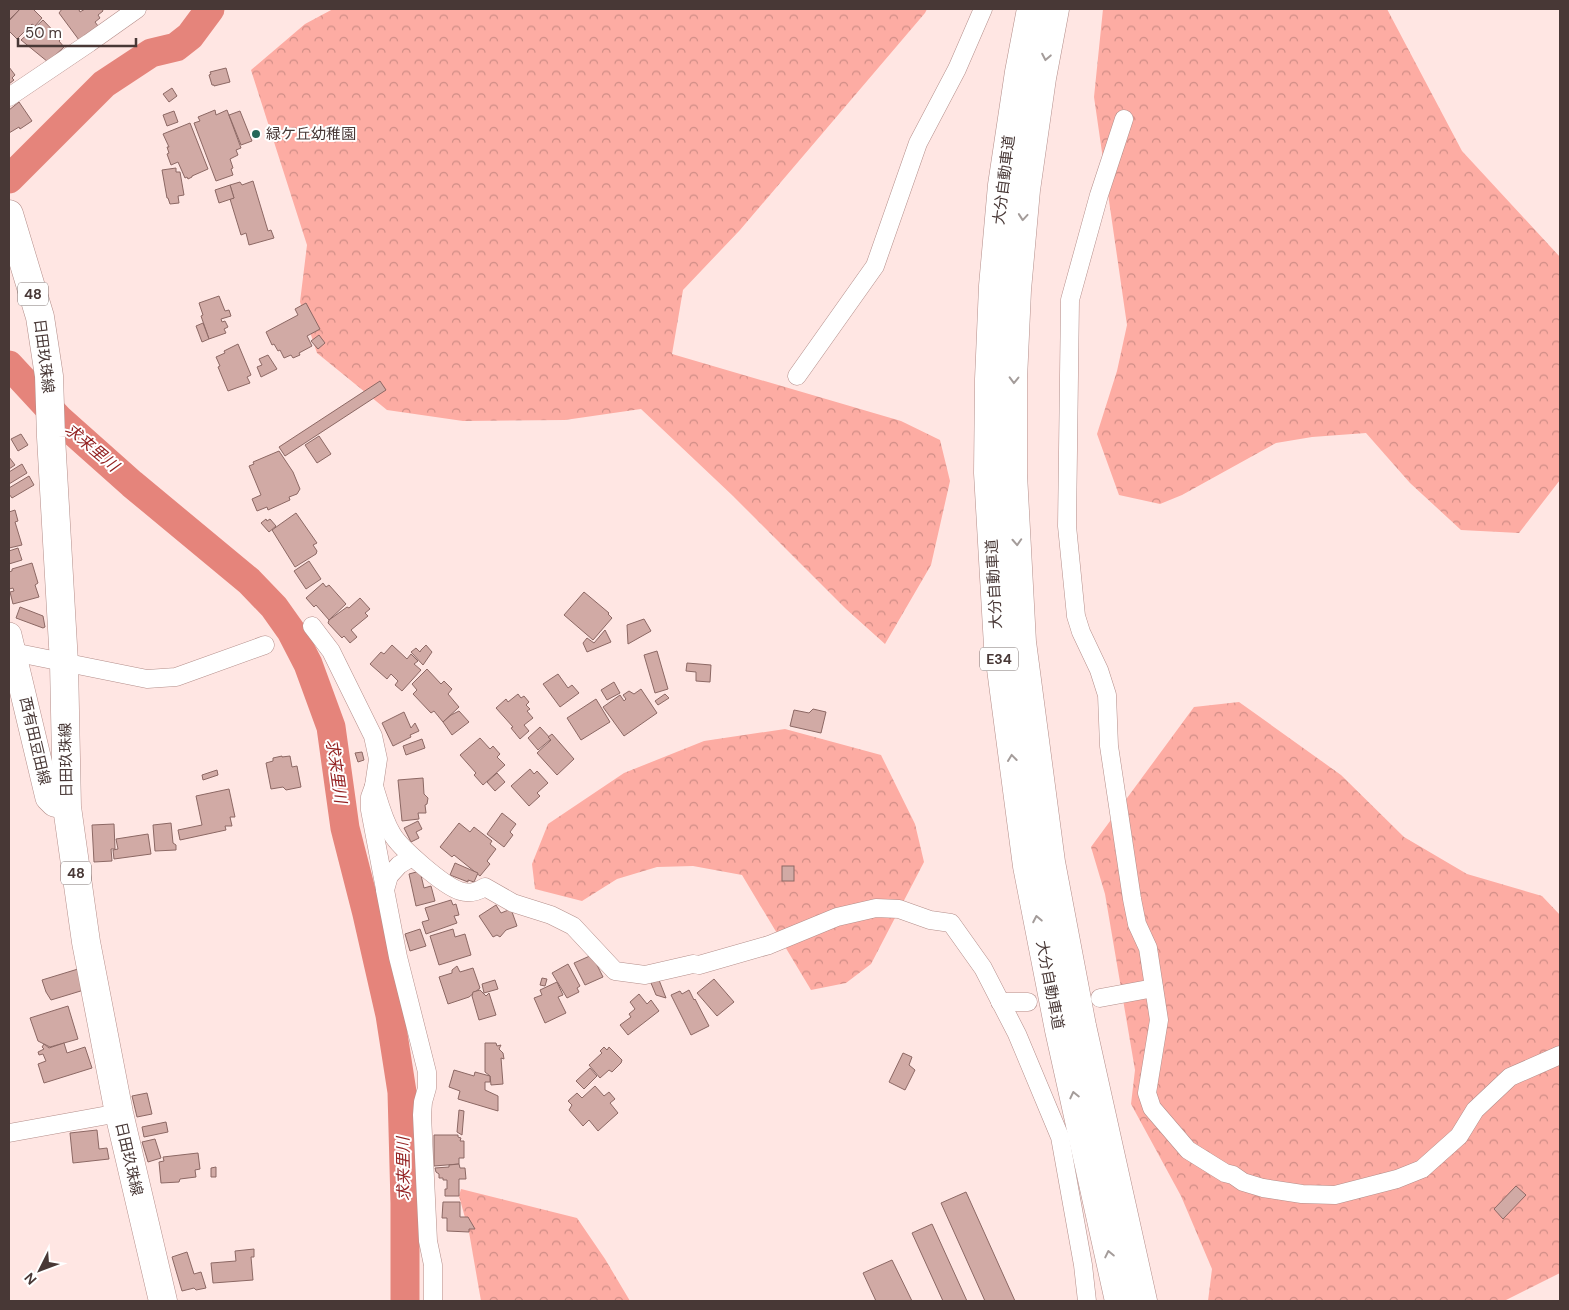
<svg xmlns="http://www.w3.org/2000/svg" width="1569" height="1310" font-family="'DM Sans','Noto Sans JP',sans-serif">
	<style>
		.forest { fill: url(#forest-crowns) }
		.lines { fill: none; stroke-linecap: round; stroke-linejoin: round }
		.river { stroke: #e5847b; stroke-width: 29 }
		.building { fill: #d1aaa5; stroke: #8c6864 }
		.minor-casing { stroke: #b48e8a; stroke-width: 19 }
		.secondary-casing { stroke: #b48e8a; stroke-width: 26 }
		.primary-casing { stroke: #b48e8a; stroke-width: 29 }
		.motorway-casing { stroke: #b48e8a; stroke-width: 29 }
		.minor { stroke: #fff; stroke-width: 18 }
		.secondary { stroke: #fff; stroke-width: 25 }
		.primary { stroke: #fff; stroke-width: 28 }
		.motorway { stroke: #fff; stroke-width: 28 }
		.oneway { stroke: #a49c9a }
		.poi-dot { fill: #25685a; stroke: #fff; stroke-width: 2 }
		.labels { text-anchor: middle; stroke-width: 4; stroke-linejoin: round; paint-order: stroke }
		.shield { fill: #fff; stroke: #7f7472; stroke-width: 1 }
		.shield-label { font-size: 14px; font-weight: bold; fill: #483836 }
		.poi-label { font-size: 15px; fill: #483836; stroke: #fff; text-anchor: start }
		.street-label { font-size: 15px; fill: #483836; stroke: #fff }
		.water-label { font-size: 16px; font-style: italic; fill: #932121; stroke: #fff }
	</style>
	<defs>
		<pattern id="forest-crowns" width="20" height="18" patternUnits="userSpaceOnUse" patternTransform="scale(1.25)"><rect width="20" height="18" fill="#fdaca3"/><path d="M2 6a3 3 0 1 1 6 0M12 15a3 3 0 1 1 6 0" fill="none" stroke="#cf8d86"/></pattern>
	</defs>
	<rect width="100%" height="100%" fill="#ffe6e3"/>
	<!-- forest -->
	<g class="forest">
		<polygon points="333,9 927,9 925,13 740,230 683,290 672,354 901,421 940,440 950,481 931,565 885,644 846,609 733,496 641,409 565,420 463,421 387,410 317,353 300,302 307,245 251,70 305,24"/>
		<polygon points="1103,9 1387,9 1462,151 1560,257 1560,480 1519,533 1461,530 1410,483 1366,433 1312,437 1276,443 1182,495 1160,504 1119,495 1097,434 1117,371 1127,325 1094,97"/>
		<polygon points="1239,702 1341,775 1404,837 1467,874 1542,896 1560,915 1560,1273 1504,1301 1208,1301 1212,1269 1181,1196 1131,1104 1135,1070 1105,894 1091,847 1194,707"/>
		<polygon points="785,729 881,755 915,824 924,862 871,964 846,983 811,990 742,875 693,866 657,867 617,879 582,901 535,889 532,864 548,824 624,773 704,741"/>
		<polygon points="461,1189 577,1218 605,1259 630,1301 481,1301 469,1232 459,1196"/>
	</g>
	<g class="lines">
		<!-- river -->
		<g class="river">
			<polyline points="9,179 104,84 151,53 176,47 190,36 210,9"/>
			<polyline points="9,365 59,419 132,484 249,581 274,607 291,631 308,664 331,727 345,828 367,914 390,1015 402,1092 405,1203 405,1301"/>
		</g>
	</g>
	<!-- building -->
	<g class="building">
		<polygon points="9,9 20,9 9,20"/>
		<polygon points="20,9 33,9 42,18 35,26 32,24 17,39 9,31 9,21"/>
		<polygon points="62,9 81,9 79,10 80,12 85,9 102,9 103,11 98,15 100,18 95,22 98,26 79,40 59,13"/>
		<polygon points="43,20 61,39 59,41 64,47 48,62 21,40"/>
		<polygon points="9,67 15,75 12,78 14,80 9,84"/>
		<polygon points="226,68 230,82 214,86 214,85 212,85 209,75 211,74 210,72"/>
		<polygon points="172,88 177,96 169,102 163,94"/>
		<polygon points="19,102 32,121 20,129 19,127 9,133 9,110"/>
		<polygon points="215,110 216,115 227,110 241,148 236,150 238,155 230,159 233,168 231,169 233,175 216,181 194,123 200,121 198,117"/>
		<polygon points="174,111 178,122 167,126 163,115"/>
		<polygon points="240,111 252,141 241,145 229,115"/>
		<polygon points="190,123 208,169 192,176 192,177 188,179 187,177 185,178 178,162 171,165 167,154 169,153 167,147 169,147 163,134"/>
		<polygon points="176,168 176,172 180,172 184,195 178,196 179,203 170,204 168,198 167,198 162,170"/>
		<polygon points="253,181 268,231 271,230 274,238 249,245 246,233 241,235 230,199 234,198 230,185 240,182 242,185"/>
		<polygon points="230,185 234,198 219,203 215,190"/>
		<polygon points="219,296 225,311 229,310 231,316 221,319 222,322 225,321 228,327 224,329 226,333 209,339 201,316 203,315 199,303"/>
		<polygon points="306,303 320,329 307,336 312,346 299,353 300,355 293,358 291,355 284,358 280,350 278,351 274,344 272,345 266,332 298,315 295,309"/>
		<polygon points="203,323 209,339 202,342 196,326"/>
		<polygon points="319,335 325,343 318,349 311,341"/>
		<polygon points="238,344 251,375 247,377 250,383 228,391 218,367 220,366 216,357 225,353 224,351"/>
		<polygon points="268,355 277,369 261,377 257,367 262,365 259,359"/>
		<polygon points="380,381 386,390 285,456 279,447"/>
		<polygon points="21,434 28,445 18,451 11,439"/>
		<polygon points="319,436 331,454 317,463 305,445"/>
		<polygon points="279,451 293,472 300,489 297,494 289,497 290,500 268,510 267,507 257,511 252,499 261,495 249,466 254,464 253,462"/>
		<polygon points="9,457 15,465 9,469"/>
		<polygon points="22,464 27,473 9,484 9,472"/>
		<polygon points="29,476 34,485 12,498 9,494 9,488"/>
		<polygon points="15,510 18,521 15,522 22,545 9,548 9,512"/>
		<polygon points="296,513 317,543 313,545 317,551 316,554 295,567 272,530"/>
		<polygon points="266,519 267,521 270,519 276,526 269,532 261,523"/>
		<polygon points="18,548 22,560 9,564 9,551"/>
		<polygon points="309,561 321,579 306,589 294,571"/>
		<polygon points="32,563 38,583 35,585 39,597 13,604 10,592 14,591 13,588 9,589 9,572 12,571 12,569"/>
		<polygon points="323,583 326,587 329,585 346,604 329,620 316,605 314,607 306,598"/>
		<polygon points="584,592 609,613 608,614 612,618 593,640 564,615"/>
		<polygon points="360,598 370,609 365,613 368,616 351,630 357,637 350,643 344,636 342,638 328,623 329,620 347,607 349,608"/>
		<polygon points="20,607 43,616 45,627 43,628 16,618"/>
		<polygon points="644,619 651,631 628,644 627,625"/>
		<polygon points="605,630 611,642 587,652 583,643 587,638 594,643"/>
		<polygon points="392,645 407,659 411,654 418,661 414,664 421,670 402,691 395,685 398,681 391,674 387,679 370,664 381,652 384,654"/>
		<polygon points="426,645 432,652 423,665 411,652 416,648 420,652 421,650"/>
		<polygon points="657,651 668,689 655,693 644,655"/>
		<polygon points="687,663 711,665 710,682 696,681 696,672 686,671"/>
		<polygon points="427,669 441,684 444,681 452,689 448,694 459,707 443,722 434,711 431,713 413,694 417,690 412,684"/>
		<polygon points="558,674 568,688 572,685 579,693 560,707 543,684"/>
		<polygon points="614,682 620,693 607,700 601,690"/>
		<polygon points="641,689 657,713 624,736 603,707 620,695 624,701 626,699 623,695 629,691 634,694"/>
		<polygon points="518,694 521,698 524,696 529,702 526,705 530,709 527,711 533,718 524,725 529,731 520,739 511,728 513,727 496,708 506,699 508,702"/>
		<polygon points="665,694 669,698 658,705 655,701"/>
		<polygon points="596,699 610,722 581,740 567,718"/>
		<polygon points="813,709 826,712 821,733 790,726 794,710 809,713"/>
		<polygon points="459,711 469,722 452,735 443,722 451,715"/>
		<polygon points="404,712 411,728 415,723 419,731 410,735 411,737 393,746 382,723"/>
		<polygon points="540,727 551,739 538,750 528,738"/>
		<polygon points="552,734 574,759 557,775 537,753 551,740 548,737"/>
		<polygon points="480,738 490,749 493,746 500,754 497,757 505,765 483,785 474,775 476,773 460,755"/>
		<polygon points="422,739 425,748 406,755 403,746"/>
		<polygon points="362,752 364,760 358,762 355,753"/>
		<polygon points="282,756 282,757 290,756 292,767 297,766 301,787 286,790 283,787 271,789 266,763 273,761 273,758"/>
		<polygon points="530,769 534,774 537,771 548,783 537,793 540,796 529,806 511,786"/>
		<polygon points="217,770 218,775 203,780 202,775"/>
		<polygon points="497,773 505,782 495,791 487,782"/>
		<polygon points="423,778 424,794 428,798 427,804 425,805 426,813 418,813 419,819 402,821 398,780"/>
		<polygon points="229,789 235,817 230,817 232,826 225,826 226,830 180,840 178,830 202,825 196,796"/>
		<polygon points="502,813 516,824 510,832 513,835 504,847 487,834"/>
		<polygon points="418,821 422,829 416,832 419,838 411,842 404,828"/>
		<polygon points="171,823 173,843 176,845 176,850 155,851 153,825"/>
		<polygon points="459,823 470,832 474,827 492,841 490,844 496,849 487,861 490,864 480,876 454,855 452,857 440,847"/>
		<polygon points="114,824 115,849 111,849 112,861 94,862 92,825"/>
		<polygon points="148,834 151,854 114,859 113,850 118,849 116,839"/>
		<polygon points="455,863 478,873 474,882 468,880 468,882 450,875"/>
		<rect x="782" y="866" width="12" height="15"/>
		<polygon points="420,871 424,888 431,886 435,901 416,906 409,874"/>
		<polygon points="451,900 453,905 456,904 459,915 454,916 457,923 426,934 422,922 429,920 425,908"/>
		<polygon points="496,905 501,913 511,909 517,926 506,930 500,937 497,935 493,937 479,916"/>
		<polygon points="420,929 426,946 410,951 405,934"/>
		<polygon points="453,929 455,937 465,934 471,955 439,965 430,936"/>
		<polygon points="592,955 603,977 585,985 574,963"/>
		<polygon points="568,964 580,986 577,988 579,992 567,998 552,973"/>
		<polygon points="457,966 460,972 473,968 480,988 469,997 448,1004 439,977 452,973 452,970"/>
		<polygon points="78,969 84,990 51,1000 46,992 42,980"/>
		<polygon points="542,978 547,979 545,986 540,985"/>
		<polygon points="714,979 734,1002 717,1016 697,993"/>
		<polygon points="495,980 498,989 484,993 482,984"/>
		<polygon points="659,980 666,998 656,995 651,983"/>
		<polygon points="557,982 563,995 558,997 566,1013 545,1023 534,998 542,995 540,990"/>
		<polygon points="480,990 486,996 489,993 496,1015 479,1020 472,996 473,992"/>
		<polygon points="689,990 694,1000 695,999 709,1026 691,1035 671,995 680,991 682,994"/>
		<polygon points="639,994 647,1004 651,1000 659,1011 628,1035 620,1025 631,1017 629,1014 635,1009 630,1002"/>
		<polygon points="68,1006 78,1039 50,1047 38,1041 30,1018"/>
		<polygon points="64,1043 67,1053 85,1047 92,1068 44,1083 38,1064 46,1061 43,1054 39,1055 38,1052 44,1049 42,1047 44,1044 49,1048"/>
		<polygon points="485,1043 496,1043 497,1046 501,1045 499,1049 503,1053 504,1059 501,1058 503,1084 491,1085 490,1076 485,1072"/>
		<polygon points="604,1047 607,1050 609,1047 622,1060 621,1063 612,1072 609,1070 600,1078 589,1065 602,1053 600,1051"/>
		<polygon points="903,1053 912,1057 909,1065 915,1070 905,1090 889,1082"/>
		<polygon points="590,1068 597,1076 584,1089 576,1081"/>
		<polygon points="454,1070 474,1076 475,1072 490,1076 490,1082 485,1082 485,1090 498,1096 498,1111 458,1099 460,1091 449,1087"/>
		<polygon points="595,1086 604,1096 609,1092 615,1099 610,1103 618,1113 598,1131 589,1120 583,1126 569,1110 572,1105 568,1101 577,1093 582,1098"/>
		<polygon points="147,1093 152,1114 137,1117 132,1096"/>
		<polygon points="459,1110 464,1111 462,1135 457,1132"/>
		<polygon points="166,1122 168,1132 144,1137 142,1127"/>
		<polygon points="97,1130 99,1149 107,1148 109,1159 73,1163 70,1133"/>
		<polygon points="434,1135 458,1135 458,1137 461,1138 460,1141 464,1141 464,1158 459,1158 459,1164 434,1166"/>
		<polygon points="155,1139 161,1158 148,1162 142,1142"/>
		<polygon points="198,1153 200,1169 195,1170 196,1177 180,1179 179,1182 161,1183 159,1162 164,1161 163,1157"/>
		<polygon points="459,1164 460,1168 465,1168 466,1179 459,1179 459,1196 445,1196 445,1189 447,1189 447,1180 443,1180 443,1178 439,1178 439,1174 436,1172 435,1168 449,1167 449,1165"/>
		<polygon points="216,1167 216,1177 211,1177 211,1168"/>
		<polygon points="1516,1186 1526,1195 1503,1219 1494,1209"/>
		<polygon points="966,1192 1015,1301 985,1301 941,1203"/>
		<polygon points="443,1202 460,1202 460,1217 468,1217 475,1229 469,1229 469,1232 447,1231 447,1218 442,1218"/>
		<polygon points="932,1224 967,1301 943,1301 912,1233"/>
		<polygon points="254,1249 254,1257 251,1257 253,1280 213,1283 211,1263 236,1261 235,1251"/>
		<polygon points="187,1252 194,1274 201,1272 206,1288 196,1290 194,1288 182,1291 172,1257"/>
		<polygon points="892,1260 912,1301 876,1301 863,1273"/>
	</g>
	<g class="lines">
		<!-- minor casing -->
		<g class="minor-casing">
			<g id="minor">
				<polyline points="9,97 89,43 137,9"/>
				<polyline points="1124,119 1099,195 1070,300 1067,526 1076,616 1081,632 1099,670 1107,695 1109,746 1132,899 1137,924 1148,948 1159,1020 1147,1093 1152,1108 1188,1150 1225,1173 1233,1175 1243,1182 1263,1188 1302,1194 1335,1195 1397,1179 1422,1169 1459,1136 1475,1110 1510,1077 1560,1055"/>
				<polyline points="797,376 875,266 918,143 957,69 983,9"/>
				<polyline points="312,626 331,651 373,736 378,759 374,786 370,797 370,810 385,889"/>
				<polyline points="13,652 147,679 176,677 265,645"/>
				<path d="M374,786C379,802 383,819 392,834C400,848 444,886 460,891C470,894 477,892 485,887L513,903L551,915L573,926L615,971L645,975L693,964L699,965L769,945L837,917L876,908L899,909L930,920L951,923L983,968L1017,1034L1060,1137L1083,1265L1087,1301"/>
				<polyline points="412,857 399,865 389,876 385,890 398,957 427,1072 427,1088 423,1102 422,1115 428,1241 433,1265 433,1301"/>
				<polyline points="1100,998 1154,988"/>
				<polyline points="1000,1002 1028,1002"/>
				<polyline points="9,1133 119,1113"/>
			</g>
		</g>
		<!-- secondary casing -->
		<g class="secondary-casing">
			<polyline id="secondary" points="9,635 48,798 54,804 67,807"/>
		</g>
		<!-- primary casing -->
		<g class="primary-casing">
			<polyline id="primary" points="9,214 40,317 49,376 51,437 64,663 67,807 86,942 119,1113 163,1301"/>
		</g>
		<!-- motorway casing -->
		<g class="motorway-casing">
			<g id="motorway">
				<polyline points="1031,9 1019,72 1002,185 993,286 989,379 988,473 998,646 1027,866 1059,1030 1119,1301"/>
				<polyline points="1055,9 1042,78 1026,190 1017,290 1013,379 1013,474 1022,642 1051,862 1082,1026 1143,1301"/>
			</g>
		</g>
		<!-- minor -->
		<use href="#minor" class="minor"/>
		<!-- secondary -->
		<use href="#secondary" class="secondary"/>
		<!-- primary -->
		<use href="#primary" class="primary"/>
		<!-- motorway -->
		<use href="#motorway" class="motorway"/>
	</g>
	<!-- one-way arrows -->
	<defs><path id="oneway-chevron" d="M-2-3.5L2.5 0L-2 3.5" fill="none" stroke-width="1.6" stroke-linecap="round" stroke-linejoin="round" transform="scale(1.25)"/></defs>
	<g class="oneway">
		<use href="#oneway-chevron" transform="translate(1046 57) rotate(101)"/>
		<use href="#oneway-chevron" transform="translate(1023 217) rotate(95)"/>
		<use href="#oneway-chevron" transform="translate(1014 380) rotate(91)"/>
		<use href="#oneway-chevron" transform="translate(1017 542) rotate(87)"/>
		<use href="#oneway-chevron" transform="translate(1012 758) rotate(-97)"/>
		<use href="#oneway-chevron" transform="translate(1037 919) rotate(-101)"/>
		<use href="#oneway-chevron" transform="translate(1074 1095) rotate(-103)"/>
		<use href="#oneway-chevron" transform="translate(1109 1254) rotate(-102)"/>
	</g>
	<!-- markers -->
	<circle class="poi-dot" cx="256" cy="134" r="5"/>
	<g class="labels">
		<!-- shield labels -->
		<g class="shield">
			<rect x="18" y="282.5" width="30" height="23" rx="4"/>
			<rect x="980" y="647.5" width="38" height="23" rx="4"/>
			<rect x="61" y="861.5" width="30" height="23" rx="4"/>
		</g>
		<g class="shield-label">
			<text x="33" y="299">48</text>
			<text x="999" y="664">E34</text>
			<text x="76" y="878">48</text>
		</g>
		<!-- poi labels -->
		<g class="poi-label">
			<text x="266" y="139">緑ケ丘幼稚園</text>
		</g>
		<!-- street labels -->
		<g class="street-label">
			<text transform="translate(1004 180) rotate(-83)" y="5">大分自動車道</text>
			<text transform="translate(44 356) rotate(83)" y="5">日田玖珠線</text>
			<text transform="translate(994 584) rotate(-93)" y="5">大分自動車道</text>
			<text transform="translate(35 741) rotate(77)" y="5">西有田豆田線</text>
			<text transform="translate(66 760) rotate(-91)" y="5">日田玖珠線</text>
			<text transform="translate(1050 985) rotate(79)" y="5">大分自動車道</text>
			<text transform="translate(129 1159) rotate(77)" y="5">日田玖珠線</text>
		</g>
		<!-- water labels -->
		<g class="water-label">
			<text transform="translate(92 447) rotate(40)" y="6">求来里川</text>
			<text transform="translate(337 771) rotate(82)" y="6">求来里川</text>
			<text transform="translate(403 1169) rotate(-91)" y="6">求来里川</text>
		</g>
	</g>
	<!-- border -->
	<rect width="1569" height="1310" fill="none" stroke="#483836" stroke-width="20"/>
	<!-- north arrow -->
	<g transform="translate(40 1270) rotate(228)" stroke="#ffffff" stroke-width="4" paint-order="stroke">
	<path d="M0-4L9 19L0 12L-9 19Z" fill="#483836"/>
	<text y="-8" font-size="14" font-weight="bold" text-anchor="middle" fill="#483836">N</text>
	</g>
	<!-- scale -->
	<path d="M18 38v8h118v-8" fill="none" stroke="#483836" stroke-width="2.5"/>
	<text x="25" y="38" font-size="15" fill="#483836" stroke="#ffffff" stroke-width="4" paint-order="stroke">50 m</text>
</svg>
